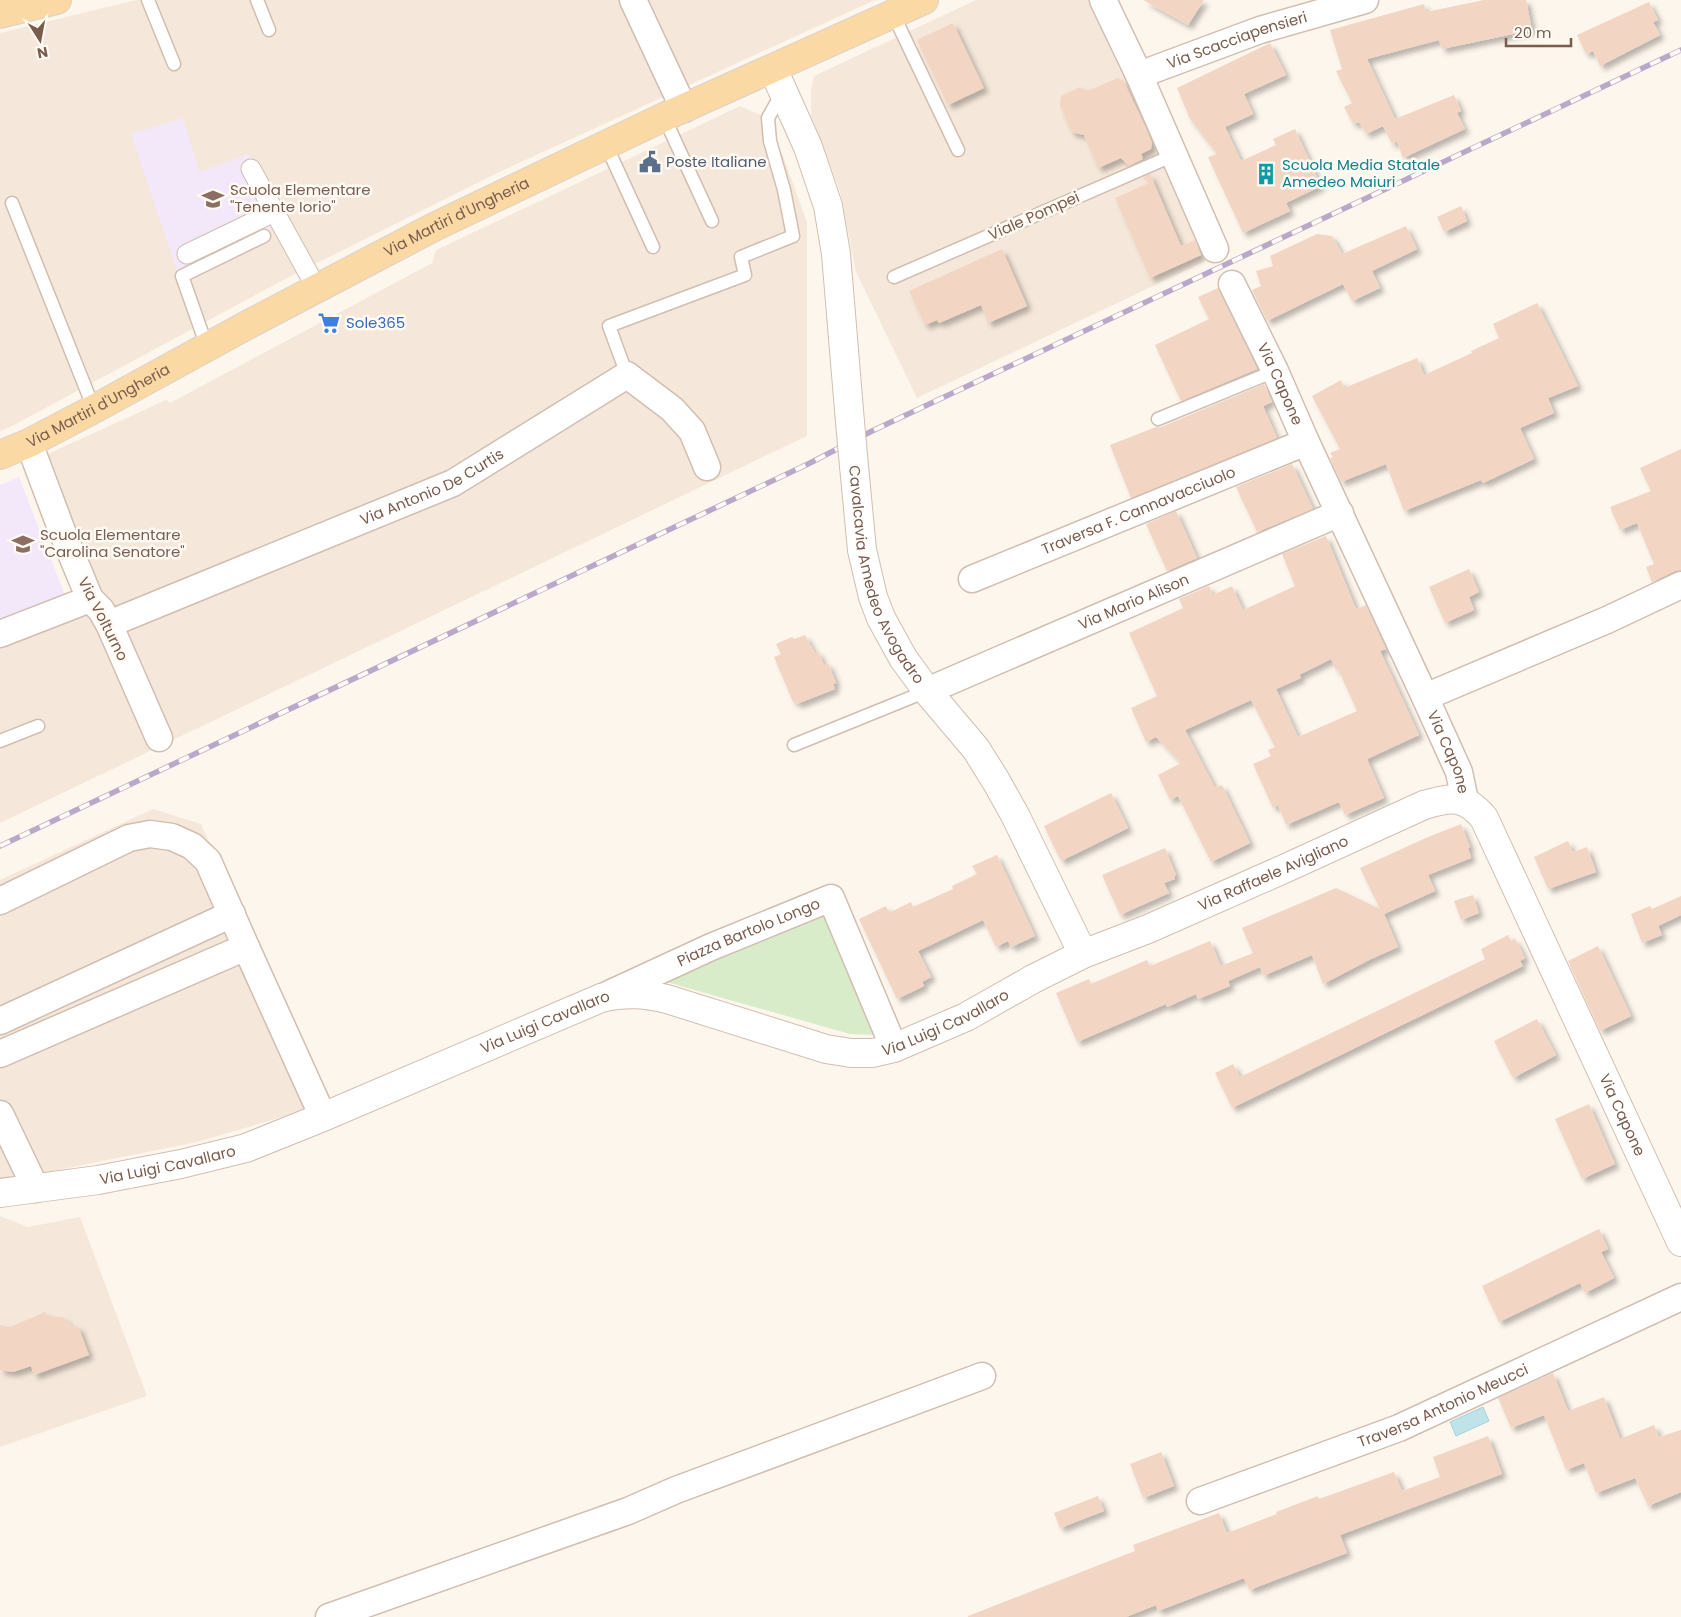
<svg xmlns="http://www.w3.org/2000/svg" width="1681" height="1617" font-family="Poppins,sans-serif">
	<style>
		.residential { fill: #f5e8da }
		.education { fill: #f3e8fa }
		.green { fill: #d8ecc9 }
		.water { fill: #bfe3e8; stroke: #a5d3da }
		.building { fill: #f3d5c3; fill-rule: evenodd; filter: url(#shadow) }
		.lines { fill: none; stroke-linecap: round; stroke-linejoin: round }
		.service-casing { stroke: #d1beb0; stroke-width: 15 }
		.pedestrian-casing { stroke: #d1beb0; stroke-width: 21 }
		.minor-casing { stroke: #d1beb0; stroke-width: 29 }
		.tertiary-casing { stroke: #d1beb0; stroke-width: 30 }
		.primary-casing { stroke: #dad1cd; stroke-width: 30 }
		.service { stroke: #fff; stroke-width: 12 }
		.pedestrian { stroke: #fff; stroke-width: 19 }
		.minor { stroke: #fff; stroke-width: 26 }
		.tertiary { stroke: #fff; stroke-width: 28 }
		.primary { stroke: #fbd9a5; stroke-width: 28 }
		.rail-casing { stroke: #b9a8c9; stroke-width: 5.5 }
		.rail { stroke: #fffaf3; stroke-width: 4; stroke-dasharray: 11; stroke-linecap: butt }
		.tertiary-bridge-casing { stroke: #d1beb0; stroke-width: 30; stroke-linecap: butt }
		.tertiary-bridge { stroke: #fff; stroke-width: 28 }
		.labels { text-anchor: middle; stroke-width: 5; stroke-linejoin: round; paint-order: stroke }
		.street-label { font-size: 15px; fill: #7a5c4d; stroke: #fffaf3 }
		.service-label { font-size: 15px; fill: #4e5e75; stroke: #fffaf3; text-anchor: start }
		.culture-label { font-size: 15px; fill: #0d838f; stroke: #fffaf3; text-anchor: start }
		.education-label { font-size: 15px; fill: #785e54; stroke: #fffaf3; text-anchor: start }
		.shop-label { font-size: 15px; fill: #366cbe; stroke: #fffaf3; text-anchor: start }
	</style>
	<defs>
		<filter id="shadow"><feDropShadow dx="4.5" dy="4.5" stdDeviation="2.5" flood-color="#0004"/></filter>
	</defs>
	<rect width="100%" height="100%" fill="#fdf6ec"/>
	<!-- residential -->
	<g class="residential">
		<polygon points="136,0 875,0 497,173 287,278 14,425 0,431 0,33"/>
		<polygon points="976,0 1090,0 1210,259 917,398 856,272 840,191 811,115 811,91 814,76"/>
		<polygon points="740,106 761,115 783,156 807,222 807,436 0,823 0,643 100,602 41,457 166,400 170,403 432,263 436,250"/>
		<polygon points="153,809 201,824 324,1101 289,1115 197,1142 48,1172 0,1178 0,880"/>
		<polygon points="0,1216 28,1227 80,1217 147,1396 0,1447"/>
	</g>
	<!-- education -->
	<g class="education">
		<polygon points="183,118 199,172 249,154 310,264 275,226 177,271 131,134"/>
		<polygon points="19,477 68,603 0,630 0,485"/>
	</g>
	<!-- green -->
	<polygon class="green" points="829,910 881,1035 850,1034 663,981"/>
	<!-- water -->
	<polygon class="water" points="1483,1407 1489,1421 1456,1436 1450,1422"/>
	<!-- building -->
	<g class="building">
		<polygon points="1143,0 1204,0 1188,25"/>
		<polygon points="1484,0 1526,0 1532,30 1442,49 1439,40 1367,59 1395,119 1454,95 1461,111 1457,113 1465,129 1403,158 1397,141 1392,144 1383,126 1366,134 1359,122 1353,124 1344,107 1352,103 1336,71 1342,69 1330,30 1424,4 1426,12"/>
		<polygon points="1649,2 1658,20 1653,22 1660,35 1600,66 1593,51 1586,54 1577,35"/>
		<polygon points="953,23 984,88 948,105 917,40"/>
		<polygon points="1270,43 1286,75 1244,94 1253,114 1225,127 1241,161 1276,145 1273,139 1295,129 1321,186 1286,203 1290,211 1243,233 1208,157 1217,154 1190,119 1177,88"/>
		<polygon points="1118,78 1124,82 1145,126 1152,143 1151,149 1141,154 1143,159 1129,166 1121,158 1098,168 1084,135 1071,132 1060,105 1061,96 1080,87 1087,91"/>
		<polygon points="1150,174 1181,246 1195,240 1201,255 1150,278 1115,198 1149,183 1143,178"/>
		<polygon points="1461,206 1467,221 1444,232 1437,217"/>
		<polygon points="1406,226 1417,249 1372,271 1380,288 1352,301 1343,284 1267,321 1252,290 1261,286 1256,271 1273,266 1270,256 1317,234 1332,236 1342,254"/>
		<polygon points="1002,249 1027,306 988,323 981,305 939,323 937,320 925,325 909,291"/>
		<polygon points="1218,288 1257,369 1181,401 1155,345 1209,319 1198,297"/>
		<polygon points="1537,303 1578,386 1548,398 1554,413 1520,428 1534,459 1483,483 1481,480 1404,511 1386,464 1341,482 1330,458 1333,457 1330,453 1340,449 1312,396 1341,380 1344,388 1417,358 1424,375 1472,353 1471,351 1499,338 1493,324"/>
		<polygon points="1264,384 1272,402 1263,406 1277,438 1131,498 1110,445 1156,427 1161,427"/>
		<polygon points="1681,449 1681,570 1675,571 1652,582 1646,567 1654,564 1637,523 1620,530 1610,507 1651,491 1640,468"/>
		<polygon points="1292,464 1313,509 1257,532 1236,487"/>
		<polygon points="1176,511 1197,558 1167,571 1146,524"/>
		<path d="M1326,536L1356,609L1366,605L1386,649L1380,651L1419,735L1367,759L1384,798L1345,815L1339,802L1286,825L1278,805L1273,808L1253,764L1271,756L1268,750L1275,747L1251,700L1185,730L1215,788L1222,785L1250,843L1211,862L1178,796L1170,800L1158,775L1181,763L1156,737L1146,742L1131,708L1157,696L1129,633L1183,608L1179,599L1209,586L1213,595L1232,586L1243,610L1295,586L1282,554ZM1331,659L1336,670L1338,669L1357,711L1298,737L1276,689L1301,678L1299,675Z"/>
		<polygon points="1469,569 1479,592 1469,597 1474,610 1445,623 1429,587"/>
		<polygon points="805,635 815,653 818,651 824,665 828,663 836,683 833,684 835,689 797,704 796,701 793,702 774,657 781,654 776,644 792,637 794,639"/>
		<polygon points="1111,793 1128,828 1061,861 1044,826"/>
		<polygon points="1461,824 1470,847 1468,848 1471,858 1428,875 1435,891 1384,914 1398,947 1371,959 1323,984 1312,955 1263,976 1260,967 1228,981 1230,986 1198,999 1196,994 1167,1007 1166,1004 1077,1042 1056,993 1089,979 1091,984 1147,960 1150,966 1210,941 1221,966 1253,953 1242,928 1336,888 1380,909 1360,868 1428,837"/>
		<polygon points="1568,841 1573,852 1587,847 1596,872 1548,889 1534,857"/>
		<polygon points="1165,848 1176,875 1174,876 1175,879 1164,883 1169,893 1120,915 1102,875"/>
		<polygon points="997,855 1035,936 1011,947 1008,941 996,947 983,920 918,951 931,977 922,982 924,986 897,999 859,919 886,906 889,913 911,902 913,907 953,889 952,886 977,874 972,866"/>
		<polygon points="1473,895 1479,913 1461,920 1454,901"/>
		<polygon points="1681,896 1681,915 1658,926 1662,935 1642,943 1631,914 1650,906 1652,909"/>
		<polygon points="1508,935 1511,941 1515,939 1525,958 1520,961 1523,966 1232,1108 1215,1073 1233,1064 1240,1077 1485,959 1481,949"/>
		<polygon points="1598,946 1631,1016 1600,1031 1568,961"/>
		<polygon points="1537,1019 1556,1055 1513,1078 1494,1041"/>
		<polygon points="1589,1104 1615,1164 1582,1179 1555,1119"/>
		<polygon points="1599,1229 1608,1249 1601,1252 1614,1278 1585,1293 1580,1283 1499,1322 1482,1286"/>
		<polygon points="45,1312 47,1316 62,1317 73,1327 78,1326 89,1355 34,1375 31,1366 13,1372 0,1370 0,1325 10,1327"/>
		<polygon points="1553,1373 1568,1411 1604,1397 1620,1439 1654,1425 1659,1437 1681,1430 1681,1492 1648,1506 1635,1478 1596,1493 1584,1463 1566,1470 1544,1415 1511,1428 1498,1398"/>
		<polygon points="1488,1436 1502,1474 1340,1535 1347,1553 1249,1590 1244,1578 1158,1611 1156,1605 1126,1617 968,1617 968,1616 1135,1551 1133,1545 1219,1513 1227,1533 1277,1514 1276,1512 1318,1496 1319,1499 1394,1472 1402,1491 1440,1477 1433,1457"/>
		<polygon points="1161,1452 1174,1486 1143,1498 1130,1464"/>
		<polygon points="1098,1496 1104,1511 1060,1528 1054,1513"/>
	</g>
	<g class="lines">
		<!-- service casing -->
		<g class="service-casing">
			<g id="service">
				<polyline points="148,0 174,64"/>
				<polyline points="257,0 269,30"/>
				<polyline points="893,14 958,150"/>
				<polyline points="664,117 712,221"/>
				<polyline points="606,145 653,247"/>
				<polyline points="12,203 94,409"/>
				<polyline points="894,277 1174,155"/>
				<polyline points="207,347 182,276 264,236"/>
				<polyline points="627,375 609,326 745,275 741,257 793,236 784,190 770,141 768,118 782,93"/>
				<polyline points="1158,419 1275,371"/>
				<polyline points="0,741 38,726"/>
				<polyline points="794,745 927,691"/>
			</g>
		</g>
		<!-- pedestrian casing -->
		<g class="pedestrian-casing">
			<g id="pedestrian">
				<polyline points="251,169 317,289"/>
				<polyline points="187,254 274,212"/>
			</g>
		</g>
		<!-- minor casing -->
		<g class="minor-casing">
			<g id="minor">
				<polyline points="633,0 684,109"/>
				<polyline points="1103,0 1139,75 1215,249"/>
				<path id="s1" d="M1139,75L1260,30L1365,0"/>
				<path id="s2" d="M1232,284L1275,371L1306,442L1425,697L1459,772L1465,801"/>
				<polyline points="29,443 65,539 90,599 101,610 109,624 159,738"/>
				<path id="s3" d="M972,579L1306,442"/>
				<path id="s4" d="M109,624L453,483L627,375L672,409L692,431L707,467"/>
				<polyline points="0,634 90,599"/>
				<path id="s5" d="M927,691L1340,513"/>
				<polyline points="1425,697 1607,620 1681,585"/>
				<polyline points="0,901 129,838 150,834 172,837 192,846 208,861 246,947"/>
				<path id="s6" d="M607,995L711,947L831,898L894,1048"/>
				<polyline points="0,1021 232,914"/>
				<polyline points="0,1054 246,947 323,1117"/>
				<polyline points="0,1114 36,1189"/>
				<path id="s7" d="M1200,1501L1399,1428L1681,1297"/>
				<polyline points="329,1617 628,1511 676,1490 982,1376"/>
			</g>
		</g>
		<!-- tertiary casing -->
		<g class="tertiary-casing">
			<g id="tertiary">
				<polyline points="773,69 808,147 828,206 836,254 850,422"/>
				<path id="s8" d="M854,466L862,550L873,597L881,618L903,658L927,691L976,749L996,781L1015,815L1083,954"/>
				<path id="s9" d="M0,1193L98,1180L181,1164L246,1148L323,1117L601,998C624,993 643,993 667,999L826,1049L851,1053H873L894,1048L966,1017L1033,979L1083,954L1148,929L1286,868L1424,805C1451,797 1465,795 1484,818L1681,1242"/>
			</g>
		</g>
		<!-- primary casing -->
		<g class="primary-casing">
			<g id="primary">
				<polyline points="0,14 57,0"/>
				<path id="s10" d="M0,455L29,443L94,409L251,323L434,227L664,117L924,0"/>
			</g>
		</g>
		<!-- service -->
		<use href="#service" class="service"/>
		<!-- pedestrian -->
		<use href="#pedestrian" class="pedestrian"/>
		<!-- minor -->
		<use href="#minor" class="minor"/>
		<!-- tertiary -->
		<use href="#tertiary" class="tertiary"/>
		<!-- primary -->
		<use href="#primary" class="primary"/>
		<!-- rail casing -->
		<g class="rail-casing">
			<polyline id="rail" points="0,846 808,464 872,431 1681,50"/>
		</g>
		<!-- rail -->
		<use href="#rail" class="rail"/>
		<!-- tertiary-bridge casing -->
		<g class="tertiary-bridge-casing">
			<polyline id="tertiary-bridge" points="850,422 854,466"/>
		</g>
		<!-- tertiary-bridge -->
		<use href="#tertiary-bridge" class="tertiary-bridge"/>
	</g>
	<!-- icons -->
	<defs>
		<g id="civic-bare" transform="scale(1.725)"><path d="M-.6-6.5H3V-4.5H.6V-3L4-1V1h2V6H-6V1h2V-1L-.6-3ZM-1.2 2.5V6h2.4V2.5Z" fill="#5c6f8a" stroke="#fffaf3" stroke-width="2.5" paint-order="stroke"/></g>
		<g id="building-bare" transform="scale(1.725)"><path d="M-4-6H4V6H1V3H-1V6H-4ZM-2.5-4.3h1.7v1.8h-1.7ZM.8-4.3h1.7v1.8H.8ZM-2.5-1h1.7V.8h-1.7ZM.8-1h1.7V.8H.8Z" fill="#0f9aa8" stroke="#fffaf3" stroke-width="2.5" paint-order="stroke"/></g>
		<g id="school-bare" transform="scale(1.725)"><path d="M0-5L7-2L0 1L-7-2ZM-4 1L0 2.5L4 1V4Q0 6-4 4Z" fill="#8d6e63" stroke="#fffaf3" stroke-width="2.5" paint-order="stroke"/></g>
		<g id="supermarket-bare" transform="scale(1.725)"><path d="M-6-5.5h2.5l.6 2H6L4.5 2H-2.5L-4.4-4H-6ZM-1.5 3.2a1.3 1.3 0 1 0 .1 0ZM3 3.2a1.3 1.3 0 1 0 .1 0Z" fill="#3f7fe0" stroke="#fffaf3" stroke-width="2.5" paint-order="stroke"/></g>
	</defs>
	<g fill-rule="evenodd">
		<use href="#civic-bare" x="650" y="162"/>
		<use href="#building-bare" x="1266" y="174"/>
		<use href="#school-bare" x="213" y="199"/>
		<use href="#supermarket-bare" x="329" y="323"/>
		<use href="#school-bare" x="23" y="544"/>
	</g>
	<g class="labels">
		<!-- street labels -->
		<g class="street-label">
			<text dy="5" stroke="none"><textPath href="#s1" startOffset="104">Via Scacciapensieri</textPath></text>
			<text transform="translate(1034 216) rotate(-24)" y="5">Viale Pompei</text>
			<text dy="5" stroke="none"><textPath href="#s10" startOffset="515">Via Martiri d'Ungheria</textPath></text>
			<text dy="5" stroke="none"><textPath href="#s2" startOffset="111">Via Capone</textPath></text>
			<text dy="5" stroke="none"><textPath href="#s10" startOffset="110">Via Martiri d'Ungheria</textPath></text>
			<text dy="5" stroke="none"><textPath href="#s4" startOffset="351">Via Antonio De Curtis</textPath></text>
			<text dy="5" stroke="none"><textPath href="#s3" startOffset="180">Traversa F. Cannavacciuolo</textPath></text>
			<text dy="5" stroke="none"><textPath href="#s8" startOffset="115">Cavalcavia Amedeo Avogadro</textPath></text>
			<text dy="5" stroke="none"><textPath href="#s5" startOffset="225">Via Mario Alison</textPath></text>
			<text transform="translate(103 619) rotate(63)" y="5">Via Volturno</text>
			<text dy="5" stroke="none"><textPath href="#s2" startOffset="516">Via Capone</textPath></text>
			<text dy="5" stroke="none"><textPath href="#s9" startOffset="1356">Via Raffaele Avigliano</textPath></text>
			<text dy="5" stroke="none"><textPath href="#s6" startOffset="155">Piazza Bartolo Longo</textPath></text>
			<text dy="5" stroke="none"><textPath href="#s9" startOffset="995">Via Luigi Cavallaro</textPath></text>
			<text dy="5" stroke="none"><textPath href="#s9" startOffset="575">Via Luigi Cavallaro</textPath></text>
			<text dy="5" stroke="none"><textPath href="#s9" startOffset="1916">Via Capone</textPath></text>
			<text dy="5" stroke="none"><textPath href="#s9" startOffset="170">Via Luigi Cavallaro</textPath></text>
			<text dy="5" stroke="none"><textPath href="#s7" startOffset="261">Traversa Antonio Meucci</textPath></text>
		</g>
		<!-- service labels -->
		<g class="service-label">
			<text x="666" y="167">Poste Italiane</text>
		</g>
		<!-- culture labels -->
		<g class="culture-label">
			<text x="1282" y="170">Scuola Media Statale<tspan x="1282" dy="17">Amedeo Maiuri</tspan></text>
		</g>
		<!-- education labels -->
		<g class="education-label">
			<text x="230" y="195">Scuola Elementare<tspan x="230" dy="17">"Tenente Iorio"</tspan></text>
			<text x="40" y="540">Scuola Elementare<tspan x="40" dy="17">"Carolina Senatore"</tspan></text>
		</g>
		<!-- shop labels -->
		<g class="shop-label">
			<text x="346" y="328">Sole365</text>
		</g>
	</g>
	<!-- north arrow -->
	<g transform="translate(40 40) rotate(169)" stroke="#fffaf3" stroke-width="4" paint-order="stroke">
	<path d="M0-4L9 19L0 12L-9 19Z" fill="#7a5c4d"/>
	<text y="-8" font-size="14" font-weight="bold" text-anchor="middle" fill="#7a5c4d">N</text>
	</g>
	<!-- scale -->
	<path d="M1506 38v8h65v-8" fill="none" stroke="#7a5c4d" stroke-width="2.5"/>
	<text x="1514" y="38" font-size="15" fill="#7a5c4d" stroke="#fffaf3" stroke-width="4" paint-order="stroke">20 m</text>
</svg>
